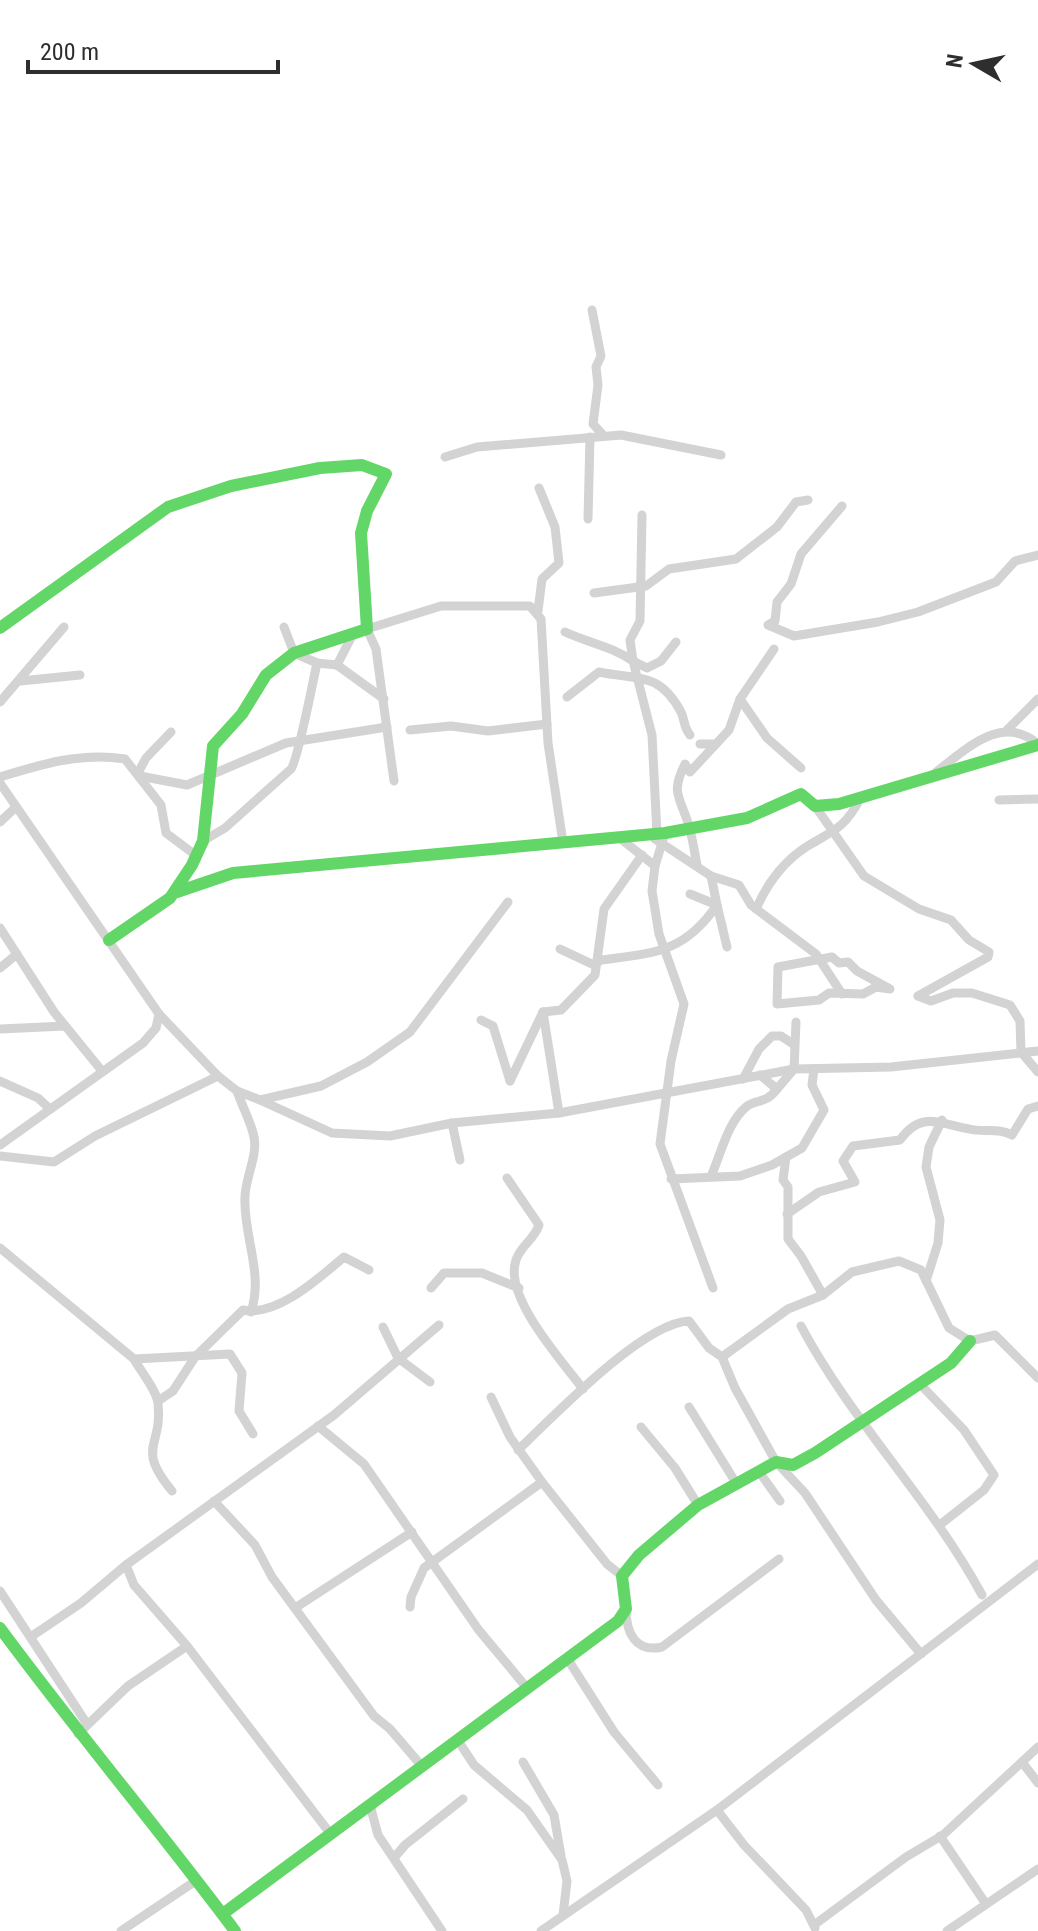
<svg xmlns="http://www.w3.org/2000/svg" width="1038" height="1931" font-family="'Roboto Condensed',sans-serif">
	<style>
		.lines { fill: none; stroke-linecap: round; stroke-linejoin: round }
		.street { stroke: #d3d3d3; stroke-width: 9 }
		.fast { stroke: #63d668; stroke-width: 12 }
	</style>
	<rect width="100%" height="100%" fill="#fff"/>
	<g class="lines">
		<!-- street -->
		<g class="street">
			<polyline points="592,310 601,356 596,367 598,385 593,424 603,435"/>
			<polyline points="445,457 477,447 621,435 721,455"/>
			<polyline points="842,506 801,554 791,584 777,602 775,621 768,625 794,636 878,622 918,612 996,582 1015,561 1038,555"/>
			<polyline points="642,515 640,621 630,640 633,661 647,668 661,661 676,642"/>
			<polyline points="588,519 590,437"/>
			<polyline points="594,593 646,586 669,569 736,559 777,527 796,502 808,500"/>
			<polyline points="538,611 542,579 559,563 555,527 539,488"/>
			<path d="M565,632C589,643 611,646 633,661L652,735L657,834"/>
			<polyline points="317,663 337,665 353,634"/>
			<polyline points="337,665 384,699"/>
			<polyline points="20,681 80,675"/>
			<path d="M567,697L599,672C637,680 659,671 681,712C685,720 683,726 690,735"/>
			<polyline points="740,699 767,738 801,768"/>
			<polyline points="0,702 64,627"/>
			<polyline points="410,730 451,726 488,731 547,724"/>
			<polyline points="1007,730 1038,699"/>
			<polyline points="700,744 716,744 729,730 740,699 774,649"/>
			<path d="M936,772C967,749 1001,713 1038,744"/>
			<polyline points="138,773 146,758 171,732"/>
			<polyline points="140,776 187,785 286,743 387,727"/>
			<path d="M0,777C42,764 81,752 125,759L161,805L166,833L194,854L193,861"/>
			<polyline points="394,781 376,649 367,629 441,606 530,606 541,619 548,743 562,836"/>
			<polyline points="0,783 159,1014 218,1076 237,1091 260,1100 321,1086 367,1062 410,1032 508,902"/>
			<polyline points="999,800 1038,799"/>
			<polyline points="815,806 864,876 919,909 951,920 969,940 989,952 988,957 918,996"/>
			<polyline points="0,822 16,807"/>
			<polyline points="665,833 655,866 652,891 659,934 684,1004 671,1061 660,1144 713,1288"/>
			<polyline points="621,839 655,866"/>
			<polyline points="655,839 711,876 739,885 751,905 816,954 842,994"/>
			<path d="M203,841L225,828L291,769C298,760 313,681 317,663L294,653L284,627"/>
			<path d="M697,865C694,850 692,833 687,820C679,796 671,792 685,764L690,772L716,744"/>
			<polyline points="690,894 717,905 727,947"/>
			<path d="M756,909C767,884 783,862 806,847C834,830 844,829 860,799"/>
			<polyline points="0,928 54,1012 102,1071"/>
			<path d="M560,949L594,965L601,960C654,953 684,953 717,905L711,876"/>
			<polygon points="832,957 839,963 848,962 857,971 890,989 876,987 863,994 829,993 819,1000 777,1004 778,967"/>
			<polyline points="0,968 17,954"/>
			<polyline points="918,996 931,1001 953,993 972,993 1010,1005 1020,1021 1021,1052 1038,1072"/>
			<polyline points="543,1012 561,1010 595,975 604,909 642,855"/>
			<polyline points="543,1012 559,1113"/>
			<polyline points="481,1020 493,1026 510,1081"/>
			<polyline points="0,1029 65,1026"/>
			<polyline points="760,1075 777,1089 794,1069 796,1022"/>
			<polyline points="743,1079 759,1049 772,1036 781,1036 793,1044"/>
			<polyline points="0,1081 38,1098 50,1109"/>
			<polyline points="510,1081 543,1012"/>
			<path d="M237,1091C242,1106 251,1122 254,1137C258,1155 245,1179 245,1197C243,1236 264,1273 251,1312"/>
			<polyline points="260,1100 332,1133 390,1136 452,1123 559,1113 794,1069 891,1067 1038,1051"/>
			<polyline points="452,1123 460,1160"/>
			<polyline points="0,1145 143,1043 156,1028 159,1014"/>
			<polyline points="0,1156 54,1162 95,1136 218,1076"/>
			<polyline points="786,1157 783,1180 788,1187 788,1239 801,1256 823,1295"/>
			<path d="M712,1174C721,1153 728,1122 746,1107C757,1098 765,1105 777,1089"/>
			<path d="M507,1178L539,1225C534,1240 521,1245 516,1260C503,1297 563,1362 583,1389"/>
			<polyline points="671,1179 740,1176 772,1165 802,1148 824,1110 812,1085 814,1069"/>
			<path d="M787,1214L819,1192L855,1182L843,1161L853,1146L900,1140C921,1110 941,1124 969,1129C985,1133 996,1127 1012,1135L1028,1109L1038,1106"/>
			<polyline points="0,1248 134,1359 230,1354 242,1373 239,1411 253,1434"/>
			<polyline points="926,1281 938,1243 940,1220 926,1167 929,1147 942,1120"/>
			<polyline points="431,1288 444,1273 482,1273 519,1288"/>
			<path d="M801,1326C852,1422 930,1499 982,1595"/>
			<polyline points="383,1327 398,1358 430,1382"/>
			<polyline points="722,1357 788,1309 823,1295 852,1272 899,1261 921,1270 949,1328 970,1341 995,1335 1038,1378"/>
			<path d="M134,1359C141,1372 156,1389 158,1403C163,1448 135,1446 172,1491"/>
			<polyline points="919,1383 964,1430 994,1475 984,1490 941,1524"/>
			<path d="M158,1401L173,1391L195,1357L243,1310C277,1317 319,1278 344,1257L369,1270"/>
			<polyline points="689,1407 736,1483"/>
			<polyline points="318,1426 364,1464 478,1629 527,1688"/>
			<polyline points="641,1427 675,1468 698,1505"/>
			<path d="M518,1450C553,1417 642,1323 689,1321L709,1348L722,1357L735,1388L776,1462L805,1493L876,1600L921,1654"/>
			<polyline points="760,1473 780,1501"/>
			<polyline points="542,1482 607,1564 622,1576"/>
			<polyline points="214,1501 255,1545 272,1577 374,1716 390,1729 420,1764"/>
			<polyline points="0,1591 87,1724"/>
			<polyline points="410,1607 411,1597 424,1568 542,1482 510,1437 491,1397"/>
			<polyline points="295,1608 412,1532"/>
			<path d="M626,1609C626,1632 635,1653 662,1647L779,1559"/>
			<polyline points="32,1636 81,1603 126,1565"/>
			<polyline points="187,1646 329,1832"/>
			<polyline points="567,1658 614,1732 658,1785"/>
			<polyline points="78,1734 128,1686 187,1646 134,1585 126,1565 334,1415 439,1325"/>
			<polyline points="457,1739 474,1765 527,1810 562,1860 567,1881 563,1915"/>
			<polyline points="523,1762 554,1815 561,1856"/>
			<polyline points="1022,1762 1038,1783"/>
			<polyline points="375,1800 371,1809 378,1835 442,1931"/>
			<polyline points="717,1810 744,1845 806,1910 815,1928"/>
			<polyline points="940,1836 986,1904"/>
			<polyline points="394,1858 405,1845 463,1799"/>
			<polyline points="814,1925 906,1857 943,1835 1038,1747"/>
			<polyline points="121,1931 197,1880"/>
			<polyline points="541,1931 717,1810 1038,1564"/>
			<polyline points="947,1931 1038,1869"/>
		</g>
		<!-- fast -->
		<g class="fast">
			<polyline points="0,628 168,507 231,486 320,468 362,465 386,474 367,511 361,533 367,629 294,653 266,675 242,714 213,746 203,841 192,865 170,898 109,940"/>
			<polyline points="177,892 233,873 665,833 747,818 801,794 815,806 839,804 1038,745"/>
			<path d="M0,1628C76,1731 158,1828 235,1931"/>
			<polyline points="224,1913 618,1621 626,1609 622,1576 639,1555 698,1505 776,1462 793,1465 815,1453 951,1363 970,1341"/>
		</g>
	</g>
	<!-- north arrow -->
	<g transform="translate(974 64) rotate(279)" stroke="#ffffff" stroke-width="6" paint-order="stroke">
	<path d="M0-6L14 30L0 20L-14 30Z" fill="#2e2e2e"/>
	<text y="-12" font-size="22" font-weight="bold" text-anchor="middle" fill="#2e2e2e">N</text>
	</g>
	<!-- scale -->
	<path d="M28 60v12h250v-12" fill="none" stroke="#2e2e2e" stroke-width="4"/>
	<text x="40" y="60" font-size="24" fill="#2e2e2e" stroke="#ffffff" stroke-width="6" paint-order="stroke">200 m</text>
</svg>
